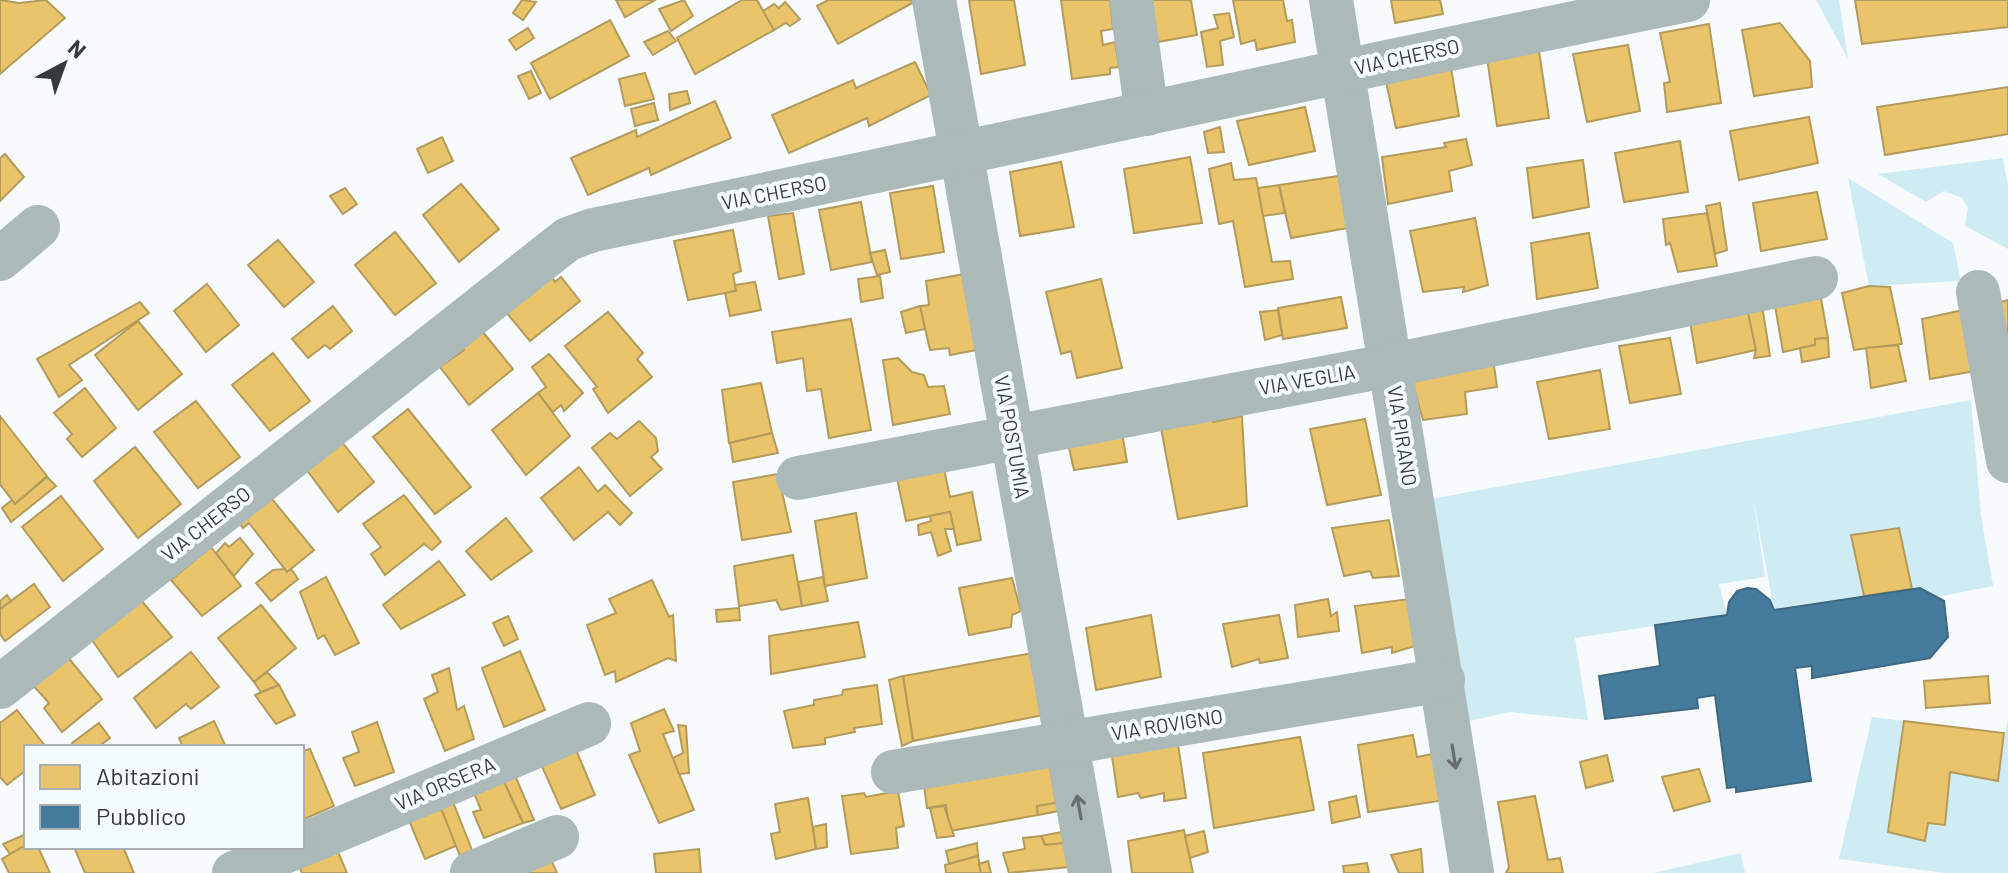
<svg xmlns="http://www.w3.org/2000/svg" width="2008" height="873" font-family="Barlow,sans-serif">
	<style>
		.green { fill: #cfecf5 }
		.homes { fill: #e9c46a; stroke: #b39b5c; stroke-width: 2 }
		.public { fill: #457b9d; stroke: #406880; stroke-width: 2 }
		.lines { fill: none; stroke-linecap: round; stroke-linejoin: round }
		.minor { stroke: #abb9b9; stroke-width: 44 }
		.oneway { stroke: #656d6d }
		.labels { text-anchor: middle; stroke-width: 8; stroke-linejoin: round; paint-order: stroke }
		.street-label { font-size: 20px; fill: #363a3b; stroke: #f4fcff }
	</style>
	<rect width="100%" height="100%" fill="#f7fbfc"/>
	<!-- green -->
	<g class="green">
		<polygon points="1816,0 1839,0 1848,59"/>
		<polygon points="2003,158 2008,187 2008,249 1965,226 1968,208 1962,198 1944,191 1926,202 1878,174"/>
		<polygon points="1848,178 1953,243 1961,281 1869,286"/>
		<polygon points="1971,400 1981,515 1993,586 1937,597 1920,588 1912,589 1898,528 1852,535 1864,596 1774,610 1753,496 1765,577 1719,584 1727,615 1575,638 1588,720 1510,712 1460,723 1420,501"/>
		<polygon points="1872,717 1904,721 1888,832 1925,841 1928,823 1944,825 1950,772 1998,781 2008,719 2008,873 1945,873 1839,859"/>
		<polygon points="1741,853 1745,873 1653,873"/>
	</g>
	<!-- homes -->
	<g class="homes">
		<polygon points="0,0 19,3 46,0 65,18 0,74"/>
		<polygon points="522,0 536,2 523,20 513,13"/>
		<polygon points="616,0 655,0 625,17"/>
		<polygon points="684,0 693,16 671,31 659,9"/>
		<polygon points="742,0 757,0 774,30 695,74 677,38"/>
		<polygon points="828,0 913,0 914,2 838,44 817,6"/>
		<polygon points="969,0 1014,0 1025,65 981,74"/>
		<polygon points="1061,0 1110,0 1113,29 1101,31 1103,45 1115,42 1119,67 1110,68 1110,74 1072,79"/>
		<polygon points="1146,0 1191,0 1197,35 1152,43"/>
		<polygon points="1233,0 1283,0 1287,21 1292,20 1295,42 1257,50 1255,40 1241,44"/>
		<polygon points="1391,0 1440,0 1443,14 1395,23"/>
		<polygon points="1855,0 2008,0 2008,27 1862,44"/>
		<polygon points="785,2 800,19 790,26 786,23 774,30 763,11 774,4 779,8"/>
		<polygon points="1229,13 1234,37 1220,41 1223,65 1207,67 1201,32 1218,28 1214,15"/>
		<polygon points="610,20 629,56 550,99 531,63"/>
		<polygon points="1780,23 1810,61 1812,87 1754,96 1742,30"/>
		<polygon points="1709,24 1721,103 1667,112 1664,83 1670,82 1660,33"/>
		<polygon points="528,28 534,38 516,50 509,40"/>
		<polygon points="668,31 676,41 653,55 644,42"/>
		<polygon points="1628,45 1640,111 1587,122 1573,54"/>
		<polygon points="1539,51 1549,118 1497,126 1487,58"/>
		<polygon points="915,62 931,95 869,126 867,118 789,153 772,115 853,80 856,88"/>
		<polygon points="1451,68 1459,116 1396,128 1385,77"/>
		<polygon points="531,71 541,93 529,99 518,76"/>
		<polygon points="645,73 654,99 625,106 619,79"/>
		<polygon points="2008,87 2008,134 1885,155 1877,107"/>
		<polygon points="687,91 690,103 670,110 669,94"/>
		<polygon points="715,101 731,138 651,175 649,168 588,195 571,158 636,130 637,137"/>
		<polygon points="654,103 658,120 635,126 631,109"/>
		<polygon points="1305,107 1315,151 1249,165 1237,121"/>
		<polygon points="1809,117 1818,163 1739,180 1730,131"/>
		<polygon points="1220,127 1224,152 1208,153 1204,132"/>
		<polygon points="442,137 453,161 428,173 417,149"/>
		<polygon points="1466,139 1472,165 1449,171 1452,191 1388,204 1382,157 1446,147 1444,143"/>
		<polygon points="1680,141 1688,192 1624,202 1615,153"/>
		<polygon points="5,154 24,177 0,201 0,158"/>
		<polygon points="1190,157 1202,223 1134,233 1124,169"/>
		<polygon points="1583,160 1589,207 1533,218 1527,168"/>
		<polygon points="1061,162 1074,227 1020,236 1010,172"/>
		<polygon points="1231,163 1234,180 1256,178 1272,262 1290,261 1293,279 1245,287 1233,221 1219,224 1209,169"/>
		<polygon points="1345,175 1354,227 1291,238 1279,185"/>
		<polygon points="461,184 499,229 459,262 423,215"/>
		<polygon points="1279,185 1285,213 1263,216 1258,188"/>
		<polygon points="933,186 944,252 901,259 890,193"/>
		<polygon points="345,188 357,204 343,214 330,196"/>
		<polygon points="1817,192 1827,239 1761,251 1753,203"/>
		<polygon points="861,202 872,262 831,270 819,210"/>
		<polygon points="1720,203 1727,250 1715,254 1706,206"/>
		<polygon points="793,213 804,274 779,279 768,216"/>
		<polygon points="1707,213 1717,266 1678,272 1670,243 1666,245 1663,219"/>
		<polygon points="1475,218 1488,285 1463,292 1464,287 1423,292 1410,231"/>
		<polygon points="733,230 741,271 733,274 736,291 688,300 674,241"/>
		<polygon points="395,232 436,283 395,315 355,265"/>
		<polygon points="1589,233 1598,288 1537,299 1531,243"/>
		<polygon points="278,240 314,282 284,307 248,265"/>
		<polygon points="885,250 890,272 877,275 870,253"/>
		<polygon points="547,269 555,282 561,277 580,301 530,341 501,306"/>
		<polygon points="964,274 977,350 950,355 949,348 930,350 920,306 929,305 926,281"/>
		<polygon points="880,276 883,298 861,302 858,279"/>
		<polygon points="1101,279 1122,368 1077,378 1071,351 1061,354 1046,292"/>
		<polygon points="755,282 761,310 730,316 725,293 736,291 735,285"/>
		<polygon points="207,284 239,325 206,352 174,311"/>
		<polygon points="1869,286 1890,287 1902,344 1854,350 1842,293"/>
		<polygon points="1820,293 1828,338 1815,339 1815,345 1783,352 1774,300"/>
		<polygon points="1341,297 1347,328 1283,339 1278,308"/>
		<polygon points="2008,300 2008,343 2000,302"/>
		<polygon points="140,302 149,313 69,365 82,380 59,397 37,359"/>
		<polygon points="1747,305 1756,350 1697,363 1689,315"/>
		<polygon points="1762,305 1770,356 1754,358 1756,350 1747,308"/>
		<polygon points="333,306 352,331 330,349 325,345 308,358 292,339"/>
		<polygon points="920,306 925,329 906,333 901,312"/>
		<polygon points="1278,310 1282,335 1265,340 1260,312"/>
		<polygon points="1963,310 1975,371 1930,379 1922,319"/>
		<polygon points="608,312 643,353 637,359 652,377 608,413 593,389 597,387 565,346"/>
		<polygon points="851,319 871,430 829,438 821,389 807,391 803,358 777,363 772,332"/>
		<polygon points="138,321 182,374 138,410 95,355"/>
		<polygon points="478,326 513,369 469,405 440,367 464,350 458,342"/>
		<polygon points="1670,338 1681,394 1630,403 1619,346"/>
		<polygon points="1828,338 1829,357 1802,362 1800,348 1815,345 1815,339"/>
		<polygon points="1898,345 1906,381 1871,388 1866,348"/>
		<polygon points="1492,351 1497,387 1465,392 1467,414 1423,420 1412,381"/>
		<polygon points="273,353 310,401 270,431 232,385"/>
		<polygon points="549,354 583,393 564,411 561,405 553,412 538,393 546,387 532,367"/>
		<polygon points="898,358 912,372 924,375 928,387 944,386 950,414 893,425 883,360"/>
		<polygon points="1600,370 1610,429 1549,439 1537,382"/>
		<polygon points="761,383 772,433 729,443 722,390"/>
		<polygon points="85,388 116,428 82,457 67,439 72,434 54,413"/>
		<polygon points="538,393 570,436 526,475 492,430"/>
		<polygon points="196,401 240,457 198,488 154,432"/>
		<polygon points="408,409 471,487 435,514 373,437"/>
		<polygon points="0,416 47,476 15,504 0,484"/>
		<polygon points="1242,416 1247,506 1178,519 1161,428 1211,418 1213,422"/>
		<polygon points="1365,419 1381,495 1327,505 1310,429"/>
		<polygon points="639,421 656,438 658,451 651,457 662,469 630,496 592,448 610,433 617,439"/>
		<polygon points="1120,421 1127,462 1074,470 1065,430"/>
		<polygon points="334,432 374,482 338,512 300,461"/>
		<polygon points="772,433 778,453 733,462 730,443"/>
		<polygon points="135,447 181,504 138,538 94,481"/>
		<polygon points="941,455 950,497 972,492 981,540 957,545 950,512 906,521 894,464"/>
		<polygon points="579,467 598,492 605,485 632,513 620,525 608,512 574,540 541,498"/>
		<polygon points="778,474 791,532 742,540 733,482"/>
		<polygon points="47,477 56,486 11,522 2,508 12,500 15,504"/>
		<polygon points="263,488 314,550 287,572 249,523 243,528 233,514"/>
		<polygon points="404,495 441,542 432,550 424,544 385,575 371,554 381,547 363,524"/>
		<polygon points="61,496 103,549 63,581 22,527"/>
		<polygon points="950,512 954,529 945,529 951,551 938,556 931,532 919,535 918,525 931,521 930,516"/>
		<polygon points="856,513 867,578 825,586 815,521"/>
		<polygon points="506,518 532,551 491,580 466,551"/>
		<polygon points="1389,520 1399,576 1373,578 1370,571 1344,576 1332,528"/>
		<polygon points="1899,528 1912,589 1864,596 1851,535"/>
		<polygon points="240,538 253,554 234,576 216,553 225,543 229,547"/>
		<polygon points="211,547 241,586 202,616 171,580"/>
		<polygon points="793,555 802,606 781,610 776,600 739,606 734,566"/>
		<polygon points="439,561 465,595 401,629 383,605"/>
		<polygon points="285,569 287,572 291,569 298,579 271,601 256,583 273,570"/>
		<polygon points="326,577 359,643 335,655 324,635 318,639 300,592"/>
		<polygon points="823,577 828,601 802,606 798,582"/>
		<polygon points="1012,578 1021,611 1012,615 1011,627 969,635 959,588"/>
		<polygon points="652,580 669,617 673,615 676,661 668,658 616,682 615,671 605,675 587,625 616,613 609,599"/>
		<polygon points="34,584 50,607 5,641 0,634 0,609"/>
		<polygon points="7,595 11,601 0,609 0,601"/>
		<polygon points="1328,599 1331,616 1337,612 1339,631 1298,637 1295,605"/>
		<polygon points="1409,599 1415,646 1392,653 1392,647 1362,653 1355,606"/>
		<polygon points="141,600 172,637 118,677 92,640"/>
		<polygon points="261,605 296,648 254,682 218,638"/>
		<polygon points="739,608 740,620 717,622 716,610"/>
		<polygon points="1151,615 1161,677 1096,690 1086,628"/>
		<polygon points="1279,615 1288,658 1260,663 1259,659 1232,667 1223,624"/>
		<polygon points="508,616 518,639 504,646 493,623"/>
		<polygon points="858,622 865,657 771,674 769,636"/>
		<polygon points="520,651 545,710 504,727 482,668"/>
		<polygon points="191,652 219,687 191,709 186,704 156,728 134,698"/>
		<polygon points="1038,652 1048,714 913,741 903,676"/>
		<polygon points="67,656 102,699 62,732 44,708 49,703 32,684"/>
		<polygon points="449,668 457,710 464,706 474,739 445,751 424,699 438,692 432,675"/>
		<polygon points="267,672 279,685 261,692 254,682"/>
		<polygon points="903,676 913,741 902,746 889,680"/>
		<polygon points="1988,676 1990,703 1926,708 1924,681"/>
		<polygon points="279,685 295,715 276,724 255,695"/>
		<polygon points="877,685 882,724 854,728 855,732 825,738 825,744 793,748 784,711 814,705 814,700 842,695 843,690"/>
		<polygon points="664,709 674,731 663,734 694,810 659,823 629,755 640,751 631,723"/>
		<polygon points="17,710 46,747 26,747 26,770 7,785 0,777 0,723"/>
		<polygon points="214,721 226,747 183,747 179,738"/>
		<polygon points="1904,721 2004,733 1998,781 1950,772 1945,825 1928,823 1925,841 1888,832"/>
		<polygon points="377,722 394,772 355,786 343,758 359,752 352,732"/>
		<polygon points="99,723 110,738 98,747 75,747 72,743"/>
		<polygon points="678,725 686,726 689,773 679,774 673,758 683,753"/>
		<polygon points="1413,735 1417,757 1438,753 1445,800 1368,812 1358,745"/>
		<polygon points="1300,737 1314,810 1214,828 1203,753"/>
		<polygon points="1178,744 1186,798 1164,801 1164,793 1141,798 1138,793 1118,797 1112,756"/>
		<polygon points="574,745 595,795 561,809 540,762"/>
		<polygon points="310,749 334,806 302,820 302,751"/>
		<polygon points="1048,755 1056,803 1037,806 1038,815 950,831 946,805 927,808 923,776"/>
		<polygon points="1607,755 1613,781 1586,788 1580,762"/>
		<polygon points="511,766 534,820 523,823 499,771"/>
		<polygon points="1699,769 1710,801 1674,811 1662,777"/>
		<polygon points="499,771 523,823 484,838 473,812 481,810 470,783"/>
		<polygon points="898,791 904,826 896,828 898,848 851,854 842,796 864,793 866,797"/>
		<polygon points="433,792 458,845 425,859 403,806"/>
		<polygon points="1356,796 1360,817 1332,823 1329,802"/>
		<polygon points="1535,796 1548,860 1560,858 1563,873 1506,873 1509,867 1498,802"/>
		<polygon points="808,798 816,849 776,859 771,834 780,832 775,804"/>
		<polygon points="453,802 472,850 460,856 441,808"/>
		<polygon points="1056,803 1059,811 1038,815 1037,806"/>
		<polygon points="944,806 954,836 937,838 930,808"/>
		<polygon points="826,824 827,847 816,849 813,827"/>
		<polygon points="1184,830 1193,873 1132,873 1128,841"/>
		<polygon points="1204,831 1208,852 1190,858 1185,836"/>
		<polygon points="1062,832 1064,843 1045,845 1041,836"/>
		<polygon points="26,834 26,845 10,854 3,844"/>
		<polygon points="1041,836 1045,845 1064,843 1069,867 1009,873 1003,853 1025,849 1023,838"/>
		<polygon points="332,838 347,873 302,873 294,854"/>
		<polygon points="977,843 978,856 949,864 946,851"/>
		<polygon points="26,845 38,847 50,873 9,873 2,859"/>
		<polygon points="74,847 123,847 134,873 85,873"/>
		<polygon points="699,849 701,873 656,873 654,854"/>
		<polygon points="1421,849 1423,873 1399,873 1391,855"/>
		<polygon points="547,851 557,873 518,873"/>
		<polygon points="978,856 981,873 946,873 945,865"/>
		<polygon points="988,861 991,873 981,873 979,864"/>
		<polygon points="1367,863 1369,873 1344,873 1343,866"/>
	</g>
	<!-- public -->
	<polygon class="public" points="1747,588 1756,589 1770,600 1774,610 1920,588 1944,601 1948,637 1930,658 1812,678 1812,666 1795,668 1811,781 1736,792 1736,787 1727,788 1715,695 1697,698 1698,708 1605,719 1599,676 1660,666 1655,625 1727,615 1729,602 1737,591"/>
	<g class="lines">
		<!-- minor -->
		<g class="minor">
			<polyline points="934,0 1090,873"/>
			<polyline points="1131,0 1147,114"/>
			<polyline points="1331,0 1472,873"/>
			<polyline points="0,259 38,227"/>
			<polyline points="1978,292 2008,461"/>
			<polyline points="798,478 1407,362 1816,278"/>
			<path d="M0,687L568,239L593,230C958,156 1322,73 1688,0"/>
			<polyline points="893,772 1443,680"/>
			<polyline points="302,845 589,724"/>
			<polyline points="234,873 296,847"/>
			<polyline points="472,873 557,837"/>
		</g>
	</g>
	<!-- one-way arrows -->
	<defs><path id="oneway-shaft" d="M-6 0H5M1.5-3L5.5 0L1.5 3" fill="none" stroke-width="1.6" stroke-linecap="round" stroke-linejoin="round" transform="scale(2)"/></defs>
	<g class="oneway">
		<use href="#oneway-shaft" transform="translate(1454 757) rotate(81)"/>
		<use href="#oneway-shaft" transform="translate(1079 807) rotate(-100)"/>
	</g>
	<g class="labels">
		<!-- street labels -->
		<g class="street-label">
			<text transform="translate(1407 57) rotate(-12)" y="7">VIA CHERSO</text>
			<text transform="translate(774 193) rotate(-11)" y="7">VIA CHERSO</text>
			<text transform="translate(1307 380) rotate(-10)" y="7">VIA VEGLIA</text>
			<text transform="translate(1402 436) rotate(81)" y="7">VIA PIRANO</text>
			<text transform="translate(1012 437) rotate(80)" y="7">VIA POSTUMIA</text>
			<text transform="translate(206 524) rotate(-38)" y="7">VIA CHERSO</text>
			<text transform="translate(1167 725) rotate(-9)" y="7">VIA ROVIGNO</text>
			<text transform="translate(445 784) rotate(-23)" y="7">VIA ORSERA</text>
		</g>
	</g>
	<!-- legend -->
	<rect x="24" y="745" width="280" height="104" fill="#f4fcff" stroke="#a8aeb1" stroke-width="2"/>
	<rect x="40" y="765" width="40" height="24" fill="#e9c46a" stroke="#a8aeb1" stroke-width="2"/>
	<text x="96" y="785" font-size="24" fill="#363a3b">Abitazioni</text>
	<rect x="40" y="805" width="40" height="24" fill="#457b9d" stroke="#a8aeb1" stroke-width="2"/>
	<text x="96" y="825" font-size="24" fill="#363a3b">Pubblico</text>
	<!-- north arrow -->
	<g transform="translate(64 64) rotate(41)" stroke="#f4fcff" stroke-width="6" paint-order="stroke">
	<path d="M0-6L14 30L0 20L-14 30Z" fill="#363a3b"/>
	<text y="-12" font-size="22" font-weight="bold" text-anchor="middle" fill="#363a3b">N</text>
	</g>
</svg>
